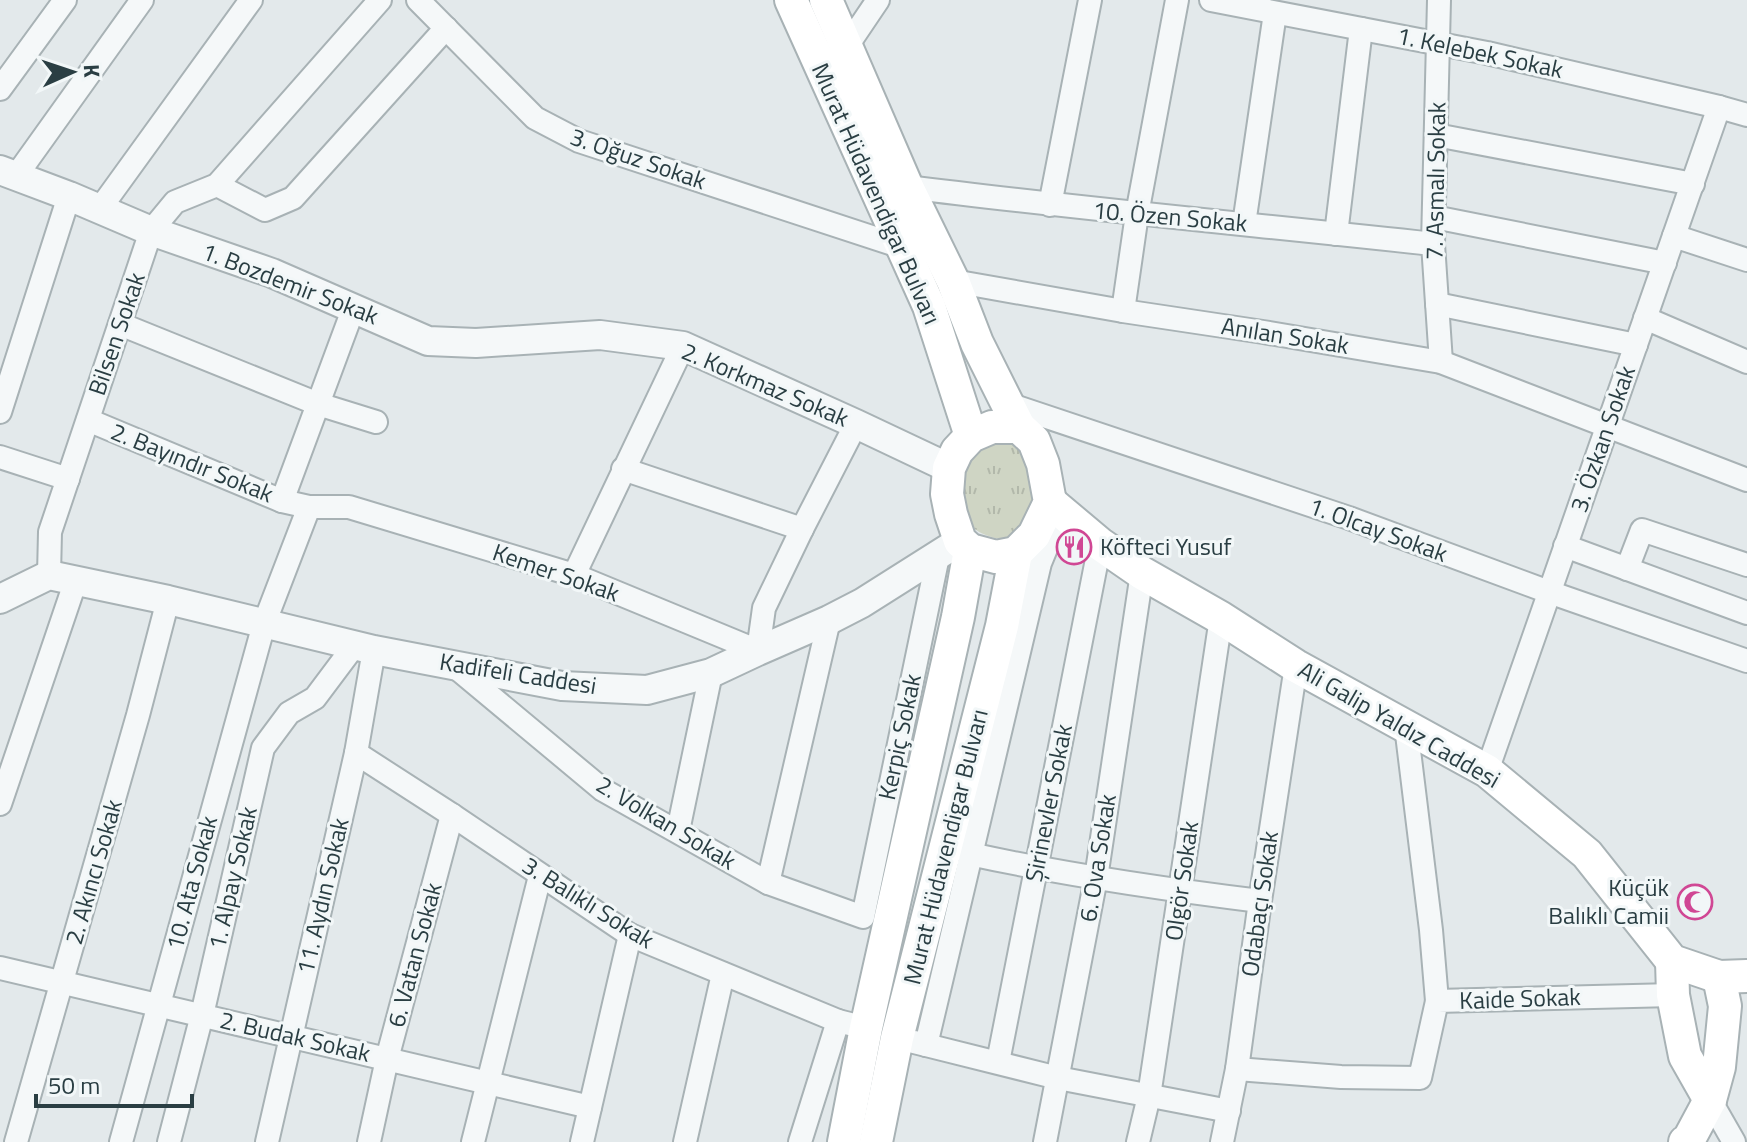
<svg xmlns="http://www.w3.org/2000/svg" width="1747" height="1142" font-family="'Titillium Web',sans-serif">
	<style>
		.grass { fill: url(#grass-tufts) }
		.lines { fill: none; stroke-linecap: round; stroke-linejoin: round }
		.minor-casing { stroke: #a8b2b5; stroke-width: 26 }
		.tertiary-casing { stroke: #a8b2b5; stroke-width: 32 }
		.secondary-casing { stroke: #a8b2b5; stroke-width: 36 }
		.minor { stroke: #f5f8f9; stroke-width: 22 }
		.tertiary { stroke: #f5f8f9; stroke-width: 28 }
		.secondary { stroke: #fff; stroke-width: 32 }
		.labels { text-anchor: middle; stroke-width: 6; stroke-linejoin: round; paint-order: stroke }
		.street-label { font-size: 24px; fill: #2a3e43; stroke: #f2f7f8 }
		.poi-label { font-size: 24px; fill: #2a3e43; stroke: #f2f7f8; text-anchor: start }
	</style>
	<defs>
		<pattern id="grass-tufts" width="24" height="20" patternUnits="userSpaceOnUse" patternTransform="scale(2)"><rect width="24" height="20" fill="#cfd5c4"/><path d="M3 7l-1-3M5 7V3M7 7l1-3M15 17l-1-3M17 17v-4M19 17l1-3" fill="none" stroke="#b2b8aa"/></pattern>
	</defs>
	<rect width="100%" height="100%" fill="#e3e9eb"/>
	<!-- grass -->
	<path class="grass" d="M1008,440L1021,448L1030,464L1034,502L1029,520L1009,540C990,539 965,530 960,508C958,502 960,494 961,489C961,483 961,475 963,470C969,452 991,443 1008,440Z"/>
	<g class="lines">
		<!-- minor casing -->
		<g class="minor-casing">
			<g id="minor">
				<polyline points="418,0 535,118 579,141 902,247"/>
				<polyline points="1211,0 1487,53 1719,107 1747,115"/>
				<polyline points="1439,0 1433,244 1441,362"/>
				<polyline points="847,46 878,0"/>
				<polyline points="0,89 65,0"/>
				<polyline points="1436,135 1693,184"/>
				<polyline points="16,176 142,0"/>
				<polyline points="217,185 265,210 293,198 446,28"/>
				<path d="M907,187C1082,209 1258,225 1433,244"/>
				<polyline points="1050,205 1090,0"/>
				<polyline points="99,210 251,0"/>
				<polyline points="1434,217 1665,263"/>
				<polyline points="1244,224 1275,13"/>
				<polyline points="1336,234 1361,29"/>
				<polyline points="1674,236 1747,260"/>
				<polyline points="953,281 1123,311 1263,332 1441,362 1747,480"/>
				<polyline points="1437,304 1636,345"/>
				<polyline points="1123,311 1137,214 1177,0"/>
				<polyline points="1645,318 1747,362"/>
				<polyline points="120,324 318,404 376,422"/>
				<polyline points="1008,404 1349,518 1549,592 1747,661"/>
				<polyline points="0,412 69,196"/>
				<polyline points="88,420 282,501 354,307"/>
				<polyline points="0,457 68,479"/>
				<polyline points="623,469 802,529"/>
				<polyline points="282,501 309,507 349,507 574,575 758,651 764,608 802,529 856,424"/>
				<polyline points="1565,546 1747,613"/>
				<polyline points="1627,569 1642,530 1747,565"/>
				<polyline points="49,575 50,532 151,231 175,202 217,185 380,0"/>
				<polyline points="574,575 683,346"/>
				<polyline points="453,665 603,790 768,883 863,917 938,556"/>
				<polyline points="1406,726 1431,930 1437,1001"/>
				<polyline points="356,753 452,815 630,935 838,1021 866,1028"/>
				<polyline points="1487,771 1719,107"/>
				<polyline points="0,804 76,580"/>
				<polyline points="678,831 711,673"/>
				<path d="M970,854C1066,875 1163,889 1260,901"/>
				<polyline points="768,883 829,620"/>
				<polyline points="0,968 590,1107"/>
				<polyline points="914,1042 1058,1078 1229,1111"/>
				<polyline points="926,1045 1040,563 1061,512"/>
				<polyline points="998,1062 1100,544"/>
				<polyline points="1237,1069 1341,1077 1420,1078 1437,1001 1673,995"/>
				<polyline points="1710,1100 1734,1142"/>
				<polyline points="16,1142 138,715 168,600"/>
				<polyline points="121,1142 264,624 309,507"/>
				<polyline points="169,1142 202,1015 263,748 289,713 315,698 354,646"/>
				<polyline points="267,1142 356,753 374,650"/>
				<polyline points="369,1142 387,1059 452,815"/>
				<polyline points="473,1142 540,876"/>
				<polyline points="582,1142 630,935"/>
				<polyline points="685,1142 723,974"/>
				<polyline points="800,1142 838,1021"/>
				<polyline points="1045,1142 1096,878 1142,573"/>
				<polyline points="1138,1142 1149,1096 1221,618"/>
				<polyline points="1222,1142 1237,1069 1260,901 1296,666"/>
			</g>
		</g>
		<!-- tertiary casing -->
		<g class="tertiary-casing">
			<g id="tertiary">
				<polyline points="0,170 69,196 151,231 272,273 428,341 476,343 600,335 683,346 856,424 949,468"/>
				<polyline points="0,599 49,575 168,600 374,650 562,686 647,690 711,673 758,651 829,620 862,603 960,541"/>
			</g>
		</g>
		<!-- secondary casing -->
		<g class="secondary-casing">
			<g id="secondary">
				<polyline points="791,0 929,306 971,436"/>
				<polyline points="826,0 907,187 953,281 977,343 1019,427"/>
				<polygon points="992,427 1019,427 1034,441 1043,464 1050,502 1034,535 1016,553 996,557 970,550 960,541 951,514 947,494 949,468 957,451 971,436"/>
				<polyline points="1050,502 1100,544 1142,573 1221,618 1296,666 1487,771 1587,854 1672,961 1719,977 1747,976"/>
				<polyline points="1672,961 1673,995 1685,1056 1710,1100"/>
				<polyline points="844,1142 866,1028 958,617 970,550"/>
				<polyline points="876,1142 897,1038 1002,626 1016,553"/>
				<polyline points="1685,1142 1688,1141 1710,1100 1719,1067 1725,1006 1719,977"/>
			</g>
		</g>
		<!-- minor -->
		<use href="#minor" class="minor"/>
		<!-- tertiary -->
		<use href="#tertiary" class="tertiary"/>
		<!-- secondary -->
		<use href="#secondary" class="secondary"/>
	</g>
	<!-- icons -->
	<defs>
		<g id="restaurant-ring" transform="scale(1.8)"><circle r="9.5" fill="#f2f7f8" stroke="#d04794" stroke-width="1.5"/><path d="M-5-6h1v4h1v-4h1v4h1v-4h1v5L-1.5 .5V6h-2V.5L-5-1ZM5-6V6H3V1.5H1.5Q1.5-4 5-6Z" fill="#d04794"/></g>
		<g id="mosque-ring" transform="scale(1.8)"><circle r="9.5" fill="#f2f7f8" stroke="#d04794" stroke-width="1.5"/><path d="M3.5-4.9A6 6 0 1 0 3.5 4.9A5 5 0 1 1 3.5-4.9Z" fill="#d04794"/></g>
	</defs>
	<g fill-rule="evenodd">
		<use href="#restaurant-ring" x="1074" y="547"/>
		<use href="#mosque-ring" x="1695" y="902"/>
	</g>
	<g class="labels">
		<!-- street labels -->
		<g class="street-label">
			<text transform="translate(1480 53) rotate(12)" y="8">1. Kelebek Sokak</text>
			<text transform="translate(638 159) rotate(19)" y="8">3. Oğuz Sokak</text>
			<text transform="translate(1436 181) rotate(-89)" y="8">7. Asmalı Sokak</text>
			<text transform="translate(876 194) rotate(66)" y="8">Murat Hüdavendigar Bulvarı</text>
			<text transform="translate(1170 217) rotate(5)" y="8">10. Özen Sokak</text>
			<text transform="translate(290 284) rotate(21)" y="8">1. Bozdemir Sokak</text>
			<text transform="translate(117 334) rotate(-71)" y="8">Bilsen Sokak</text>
			<text transform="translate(1285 336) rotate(9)" y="8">Anılan Sokak</text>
			<text transform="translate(765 385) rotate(23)" y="8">2. Korkmaz Sokak</text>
			<text transform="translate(1603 439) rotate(-71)" y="8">3. Özkan Sokak</text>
			<text transform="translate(192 463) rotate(22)" y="8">2. Bayındır Sokak</text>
			<text transform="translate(1378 530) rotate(20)" y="8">1. Olcay Sokak</text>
			<text transform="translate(556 573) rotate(19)" y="8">Kemer Sokak</text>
			<text transform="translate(518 674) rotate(9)" y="8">Kadifeli Caddesi</text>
			<text transform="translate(1399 725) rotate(30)" y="8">Ali Galip Yaldız Caddesi</text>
			<text transform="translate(900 737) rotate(-78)" y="8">Kerpiç Sokak</text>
			<text transform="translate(1049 803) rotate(-79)" y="8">Şirinevler Sokak</text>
			<text transform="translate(666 823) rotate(31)" y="8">2. Volkan Sokak</text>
			<text transform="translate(946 847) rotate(-76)" y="8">Murat Hüdavendigar Bulvarı</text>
			<text transform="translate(1098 858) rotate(-81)" y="8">6. Ova Sokak</text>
			<text transform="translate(94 872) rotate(-74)" y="8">2. Akıncı Sokak</text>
			<text transform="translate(233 878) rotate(-77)" y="8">1. Alpay Sokak</text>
			<text transform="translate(1182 881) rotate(-82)" y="8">Olgör Sokak</text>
			<text transform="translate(192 883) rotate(-75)" y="8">10. Ata Sokak</text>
			<text transform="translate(323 896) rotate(-77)" y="8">11. Aydın Sokak</text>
			<text transform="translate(588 903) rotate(32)" y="8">3. Balıklı Sokak</text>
			<text transform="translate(1260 904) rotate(-82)" y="8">Odabaçı Sokak</text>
			<text transform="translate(415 955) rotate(-75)" y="8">6. Vatan Sokak</text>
			<text transform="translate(1520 999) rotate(-2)" y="8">Kaide Sokak</text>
			<text transform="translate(295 1037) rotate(13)" y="8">2. Budak Sokak</text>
		</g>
		<!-- poi labels -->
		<g class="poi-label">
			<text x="1100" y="555">Köfteci Yusuf</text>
			<text x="1669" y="896" text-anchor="end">Küçük<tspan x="1669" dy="28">Balıklı Camii</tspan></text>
		</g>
	</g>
	<!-- north arrow -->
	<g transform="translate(72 72) rotate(87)" stroke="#f2f7f8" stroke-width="6" paint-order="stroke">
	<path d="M0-6L14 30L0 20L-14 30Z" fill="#2a3e43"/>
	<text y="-12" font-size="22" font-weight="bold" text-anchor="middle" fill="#2a3e43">K</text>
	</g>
	<!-- scale -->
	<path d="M36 1094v12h156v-12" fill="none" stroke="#2a3e43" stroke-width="4"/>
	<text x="48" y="1094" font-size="24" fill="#2a3e43" stroke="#f2f7f8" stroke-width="6" paint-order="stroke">50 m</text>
</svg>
